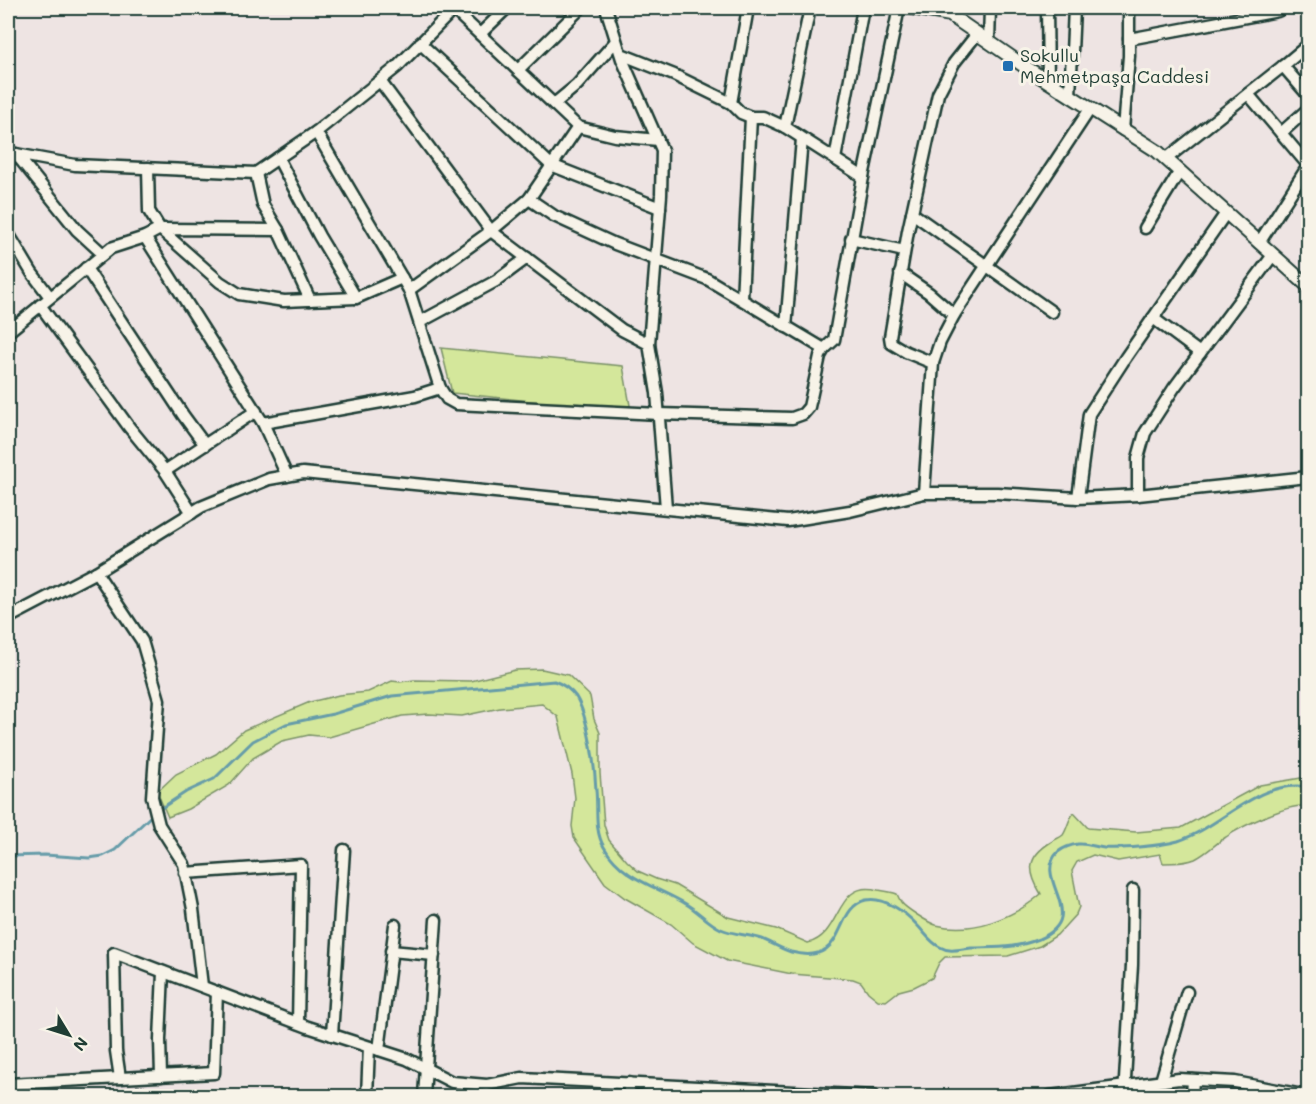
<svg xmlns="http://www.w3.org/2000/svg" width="1316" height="1104" font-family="Mali,sans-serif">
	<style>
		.green { fill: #d4e79b; stroke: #7a9268; stroke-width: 1.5 }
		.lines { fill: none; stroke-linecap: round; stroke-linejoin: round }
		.stream { stroke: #669ca9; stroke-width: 3 }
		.minor-casing { stroke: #1f3d34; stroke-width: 15 }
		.tertiary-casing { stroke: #1f3d34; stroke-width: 16 }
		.minor { stroke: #f7f3e8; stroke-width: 10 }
		.tertiary { stroke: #f7f3e8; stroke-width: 12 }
		.poi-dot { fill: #1f6fb2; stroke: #f7f3e8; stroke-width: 2 }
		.labels { text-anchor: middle; stroke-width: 6; stroke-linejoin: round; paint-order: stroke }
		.poi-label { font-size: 18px; fill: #1f3d34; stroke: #f7f3e8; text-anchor: start }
	</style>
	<rect width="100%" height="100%" fill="#eee4e3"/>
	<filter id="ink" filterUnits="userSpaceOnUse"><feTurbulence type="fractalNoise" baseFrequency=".0167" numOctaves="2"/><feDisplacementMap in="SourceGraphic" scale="12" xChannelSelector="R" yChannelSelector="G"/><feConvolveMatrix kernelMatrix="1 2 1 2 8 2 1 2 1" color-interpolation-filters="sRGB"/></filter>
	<g filter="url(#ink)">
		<!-- green -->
		<g class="green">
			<polygon points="441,348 623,366 631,411 452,393"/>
			<path d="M542,669L568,675L590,696L594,719L600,733V773L604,825L609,840L627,861L638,871L656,879L675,885L728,917L776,929L808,943C843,935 834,879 878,890C884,891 890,891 897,894C898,896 899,899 901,902C905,908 929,923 936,925C972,934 1014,918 1041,894C1027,871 1027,857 1051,842C1055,839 1060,838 1063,835C1068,828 1068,819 1074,813L1088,828L1136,832L1181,828L1260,785L1301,778H1308V806C1289,803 1242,826 1226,837C1215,844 1207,853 1195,859C1183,864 1174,862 1163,863L1160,854L1118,861L1093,855L1077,862L1072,871L1079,907L1076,914L1057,935L1040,946L1008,956L945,957L939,963L932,978L914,987L899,991L886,1001L878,1000L868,992L861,982L853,979L792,974L727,961L693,943L671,924L625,898L605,883L574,838L572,826L575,798L572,774L558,717L542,704L500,708L462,716L429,714L402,716L329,737L309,735L282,741L253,758L229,785L188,809L168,817L157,792L176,774L216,754L244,730L310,702L339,695L368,692L392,681L400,682L414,680L471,681L515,670Z"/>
		</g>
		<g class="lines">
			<!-- stream -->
			<g class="stream">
				<path d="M157,811L186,792L214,779L253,741L286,724L333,714L392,696L554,681C563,684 570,689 576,697C588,716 595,766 596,790C598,809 594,830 604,847C622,879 658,887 686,904C698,911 708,923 721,929C734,935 748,934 762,939C772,943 781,949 791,952C849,967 832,908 866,900C884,896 906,913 917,925C925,933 930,942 940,947C950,953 960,949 971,948C996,947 1014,949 1039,939C1092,916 1031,879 1058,852C1063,848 1071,845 1078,844C1087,843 1095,847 1104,848C1123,849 1160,846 1178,841C1222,827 1259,778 1308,787"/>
				<polyline points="8,856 45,855 89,858 103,856 115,850 152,815"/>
			</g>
			<!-- minor casing -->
			<g class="minor-casing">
				<g id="minor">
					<polyline points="1047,8 1048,82"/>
					<polyline points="453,9 578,127 615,136 658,140"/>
					<polyline points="480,34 507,8"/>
					<polyline points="1129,39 1278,11"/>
					<polyline points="989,42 990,8"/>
					<polyline points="420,43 551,165 660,208"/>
					<polyline points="621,54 674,75 731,103 741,113 751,117 763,117 785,127 863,177"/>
					<polyline points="1283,66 1308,45"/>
					<polyline points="518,70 581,8"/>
					<polyline points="380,81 491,231 622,330 649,344 661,195 662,150 622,59 606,8"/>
					<polyline points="1248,94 1308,165"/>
					<polyline points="1070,96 1074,8"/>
					<polyline points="731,103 748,8"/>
					<polyline points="554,104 577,85 616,41"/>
					<polyline points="785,127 810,8"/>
					<polyline points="1123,130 1129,56 1129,8"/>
					<polyline points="1281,133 1308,109"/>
					<polyline points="16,154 77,230 103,254"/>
					<polyline points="8,156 16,154 75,165 256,173 316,132 397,67 455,8"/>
					<polyline points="278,158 319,236 356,298"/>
					<polyline points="835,159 863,8"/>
					<polyline points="1166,159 1283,66 1308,95"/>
					<polyline points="148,168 149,211 160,229 220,282 239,294 284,301 356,298 402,278"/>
					<polyline points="256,173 263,205 278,230 310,300"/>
					<polyline points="529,199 554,216 615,244 707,279 824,349"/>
					<polyline points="912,213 1052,312"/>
					<polyline points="1145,228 1180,171"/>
					<polyline points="8,233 32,273 50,297"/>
					<polyline points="145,237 263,423 287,476"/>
					<polyline points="851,239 904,251"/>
					<polyline points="1259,243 1308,166"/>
					<polyline points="86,268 183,415 205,445"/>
					<polyline points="900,273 929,293 954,315"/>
					<polyline points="409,290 491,231 529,199 578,127"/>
					<polyline points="742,299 751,117"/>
					<polyline points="40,305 129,427 165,471 192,513"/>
					<polyline points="1153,318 1200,353"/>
					<polyline points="420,322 496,281 527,258"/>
					<polyline points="786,327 802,139"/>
					<polyline points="8,332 111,248 145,237 160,229 278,230"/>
					<polyline points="649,344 657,393 666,508"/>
					<polyline points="933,363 906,352 891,343 890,337 908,231 938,94 954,63 977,34"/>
					<polyline points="440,388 447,399 456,404 659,414 792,418 803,414 809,407 820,356 824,349 834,340 863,177 899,8"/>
					<polyline points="263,423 415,396 440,388 409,290 316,132"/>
					<polyline points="165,471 256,411"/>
					<polyline points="924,493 933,363 940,342 954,315 1090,109"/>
					<polyline points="1138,495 1138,458 1145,433 1174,388 1273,255"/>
					<polyline points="1078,498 1089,414 1126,357 1226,213"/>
					<polyline points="96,572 142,641 159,700 152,797 159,825 184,864 193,909 202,986"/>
					<polyline points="8,618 96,572 201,507 269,479 303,473 788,521 850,511 924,493 997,493 1078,498 1138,495 1308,477"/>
					<polyline points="185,873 301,865 298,1023"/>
					<polyline points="391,951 434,955"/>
					<polyline points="332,1035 344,850"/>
					<polyline points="379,1050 395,925"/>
					<polyline points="161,1076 160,1040 163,972"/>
					<polyline points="120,1078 116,1051 114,953 308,1027 407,1059 452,1082 487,1085 522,1078 874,1096"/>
					<polyline points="1161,1081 1187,992"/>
					<polyline points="629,1083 629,1096"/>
					<polyline points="8,1084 214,1073 217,992"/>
					<polyline points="367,1096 369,1047"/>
					<polyline points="424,1096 436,920"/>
					<polyline points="1050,1096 1179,1079 1235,1082 1308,1096"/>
					<polyline points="1124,1096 1132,965 1133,890"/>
					<polyline points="1192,1096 1193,1080"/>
				</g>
			</g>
			<!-- tertiary casing -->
			<g class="tertiary-casing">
				<polyline id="tertiary" points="911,8 950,15 1027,68 1157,151 1308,286"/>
			</g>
			<!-- minor -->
			<use href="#minor" class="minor"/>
			<!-- tertiary -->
			<use href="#tertiary" class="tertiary"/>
		</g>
	</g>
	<!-- markers -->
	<rect class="poi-dot" x="1002" y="60" width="12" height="12" rx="3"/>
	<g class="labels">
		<!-- poi labels -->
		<g class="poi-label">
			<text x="1020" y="62">Sokullu<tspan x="1020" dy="21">Mehmetpaşa Caddesi</tspan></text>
		</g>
	</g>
	<!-- margin -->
	<rect width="1316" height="1104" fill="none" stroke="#f7f3e8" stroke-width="30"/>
	<rect x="15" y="15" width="1286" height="1074" fill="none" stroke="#1f3d34" stroke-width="2" filter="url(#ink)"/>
	<!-- north arrow -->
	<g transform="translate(69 1035) rotate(128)" stroke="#f7f3e8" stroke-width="4.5" paint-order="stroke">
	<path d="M0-4.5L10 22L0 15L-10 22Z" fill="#1f3d34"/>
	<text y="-9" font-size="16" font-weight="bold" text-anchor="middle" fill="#1f3d34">N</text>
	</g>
</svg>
